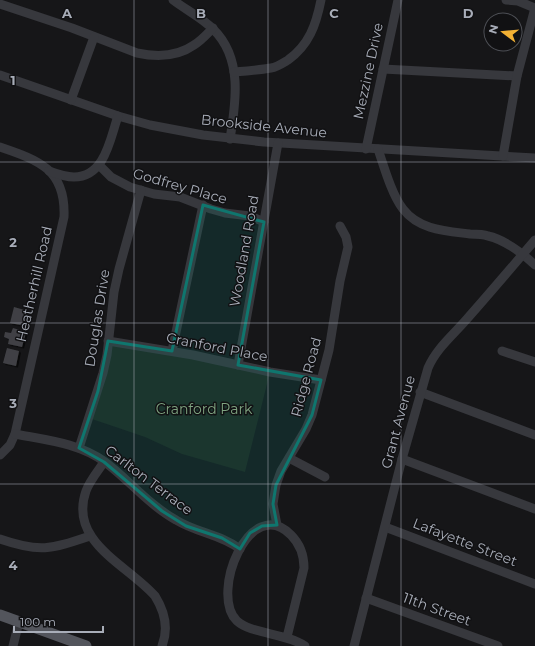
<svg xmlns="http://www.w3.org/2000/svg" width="535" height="646" font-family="Montserrat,sans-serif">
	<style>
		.green { fill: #1e261f }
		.building { fill: #404145; filter: url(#shadow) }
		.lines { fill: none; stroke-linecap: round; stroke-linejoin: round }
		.minor { stroke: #37383d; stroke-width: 9 }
		.major { stroke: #53555c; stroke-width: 11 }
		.marked { fill: #0f766e; fill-opacity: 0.2; stroke: #0f766e; stroke-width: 3; stroke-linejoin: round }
		.grid { fill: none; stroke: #a8adb8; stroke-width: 1; stroke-opacity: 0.55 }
		.labels { text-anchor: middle; stroke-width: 3; stroke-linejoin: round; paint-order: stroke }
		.street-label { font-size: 14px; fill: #a8adb8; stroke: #111113 }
		.park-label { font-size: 14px; fill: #7fa381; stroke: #111113 }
		.grid-label { font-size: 13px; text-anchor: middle; font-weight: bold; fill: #a8adb8; stroke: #111113; stroke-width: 3; stroke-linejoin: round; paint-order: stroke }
	</style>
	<defs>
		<filter id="shadow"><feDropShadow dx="2" dy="1.5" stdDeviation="0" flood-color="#0009"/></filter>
	</defs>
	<rect width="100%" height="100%" fill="#161618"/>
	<!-- green -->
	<polygon class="green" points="108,341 270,372 245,472 182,454 145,437 89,418"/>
	<!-- building -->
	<g class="building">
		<polygon points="14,307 28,311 25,326 10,323"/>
		<polygon points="13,328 26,332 22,347 8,344 9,339 4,337 5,332 11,333"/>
		<polygon points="7,348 19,351 16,366 3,363"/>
	</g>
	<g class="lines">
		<!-- minor -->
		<g class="minor">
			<path d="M173,0C186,10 201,17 213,29C243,58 236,102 230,139"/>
			<polyline points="506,0 518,1 535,8"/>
			<path d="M0,4L72,28L137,53C156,57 177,57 194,45C201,41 207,34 213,28"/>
			<polyline points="383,69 517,76"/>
			<path d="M234,72C246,71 259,70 271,68C277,67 283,63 288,60C309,45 316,25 321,0"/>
			<polyline points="0,75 118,116 150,125 203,135 264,142 535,158"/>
			<polyline points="71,100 94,37"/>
			<path d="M0,147C38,160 66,169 64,217L15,434L10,445L0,455"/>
			<polyline points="366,149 398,0"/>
			<path d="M378,149C384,167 392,195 403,209C419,230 446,231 470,234C476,234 483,234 488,236C506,240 522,253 535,265"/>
			<polyline points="503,156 517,76 535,8"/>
			<polyline points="99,165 111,177 130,187 154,194 180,197 211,209 225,213 250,216 264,222"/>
			<path d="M49,171C57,174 65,177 74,177C105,177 110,139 118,116"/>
			<polyline points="108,341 193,355 270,372 321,380"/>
			<polyline points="172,351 203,205"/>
			<polyline points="502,351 535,362"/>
			<polyline points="238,365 278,143"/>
			<polyline points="420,392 535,435"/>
			<path d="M15,434C46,440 79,443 105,462C129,480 149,505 176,520C197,533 220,534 240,549"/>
			<polyline points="79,448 103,373 107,355 114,292 119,269 141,190"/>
			<polyline points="289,458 325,477"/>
			<polyline points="402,459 535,509"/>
			<path d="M104,462C98,471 90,480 86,491C68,542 128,565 155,596C165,612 169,628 162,646"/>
			<polyline points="277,525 273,504 276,485 281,471 306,429 312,415 329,350 340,281 348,247 346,237 340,226"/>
			<polyline points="385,527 535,584"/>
			<path d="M0,539C40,553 51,549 90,536"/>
			<polyline points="366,598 498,646"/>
			<path d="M287,637L304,568C304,555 300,544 291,535C250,493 209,594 237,621C251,634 286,633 305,646"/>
			<polyline points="13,646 19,622"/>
			<path d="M354,646L402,459L428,368C436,349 452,336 466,320C489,294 512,267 535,240"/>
		</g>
		<!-- major -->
		<polyline class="major" points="0,615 86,646"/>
	</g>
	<!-- marked area -->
	<path class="marked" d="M203,205L264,222L238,365L321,380L312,415L276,485L273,504L277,525L262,526L250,533L240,549L222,538L186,526L162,511L104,462L79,448L98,391L108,341L172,351Z"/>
	<!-- grid -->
	<path class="grid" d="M134,0V646M268,0V646M401,0V646M0,162H535M0,323H535M0,484H535"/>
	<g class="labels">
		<!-- street labels -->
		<g class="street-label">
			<text transform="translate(368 71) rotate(-78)" y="5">Mezzine Drive</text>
			<text transform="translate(264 126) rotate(6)" y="5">Brookside Avenue</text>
			<text transform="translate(180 186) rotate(16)" y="5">Godfrey Place</text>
			<text transform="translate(244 251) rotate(-80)" y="5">Woodland Road</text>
			<text transform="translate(34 284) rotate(-77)" y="5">Heatherhill Road</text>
			<text transform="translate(97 318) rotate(-81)" y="5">Douglas Drive</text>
			<text transform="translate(217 347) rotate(11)" y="5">Cranford Place</text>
			<text transform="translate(306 377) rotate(-75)" y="5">Ridge Road</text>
			<text transform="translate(398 422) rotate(-75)" y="5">Grant Avenue</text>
			<text transform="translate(149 480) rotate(37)" y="5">Carlton Terrace</text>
			<text transform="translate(465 542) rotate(21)" y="5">Lafayette Street</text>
			<text transform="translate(437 609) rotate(20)" y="5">11th Street</text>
		</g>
		<!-- park labels -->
		<g class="park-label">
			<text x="204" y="414">Cranford Park</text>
		</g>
	</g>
	<g class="grid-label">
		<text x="67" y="18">A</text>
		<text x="201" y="18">B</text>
		<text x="334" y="18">C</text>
		<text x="468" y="18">D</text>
		<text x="13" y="85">1</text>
		<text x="13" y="247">2</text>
		<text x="13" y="408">3</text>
		<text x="13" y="570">4</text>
	</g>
	<!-- north arrow -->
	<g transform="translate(503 32) rotate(286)"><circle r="19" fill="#111113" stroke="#4d4f55"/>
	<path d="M0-3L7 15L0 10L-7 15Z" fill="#f2b134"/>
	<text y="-6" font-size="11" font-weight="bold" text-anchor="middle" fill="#a8adb8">N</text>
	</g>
	<!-- scale -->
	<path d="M14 626v6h89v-6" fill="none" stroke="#a8adb8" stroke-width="2"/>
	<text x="20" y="626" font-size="12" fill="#a8adb8" stroke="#111113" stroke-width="3" paint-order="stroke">100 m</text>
</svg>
